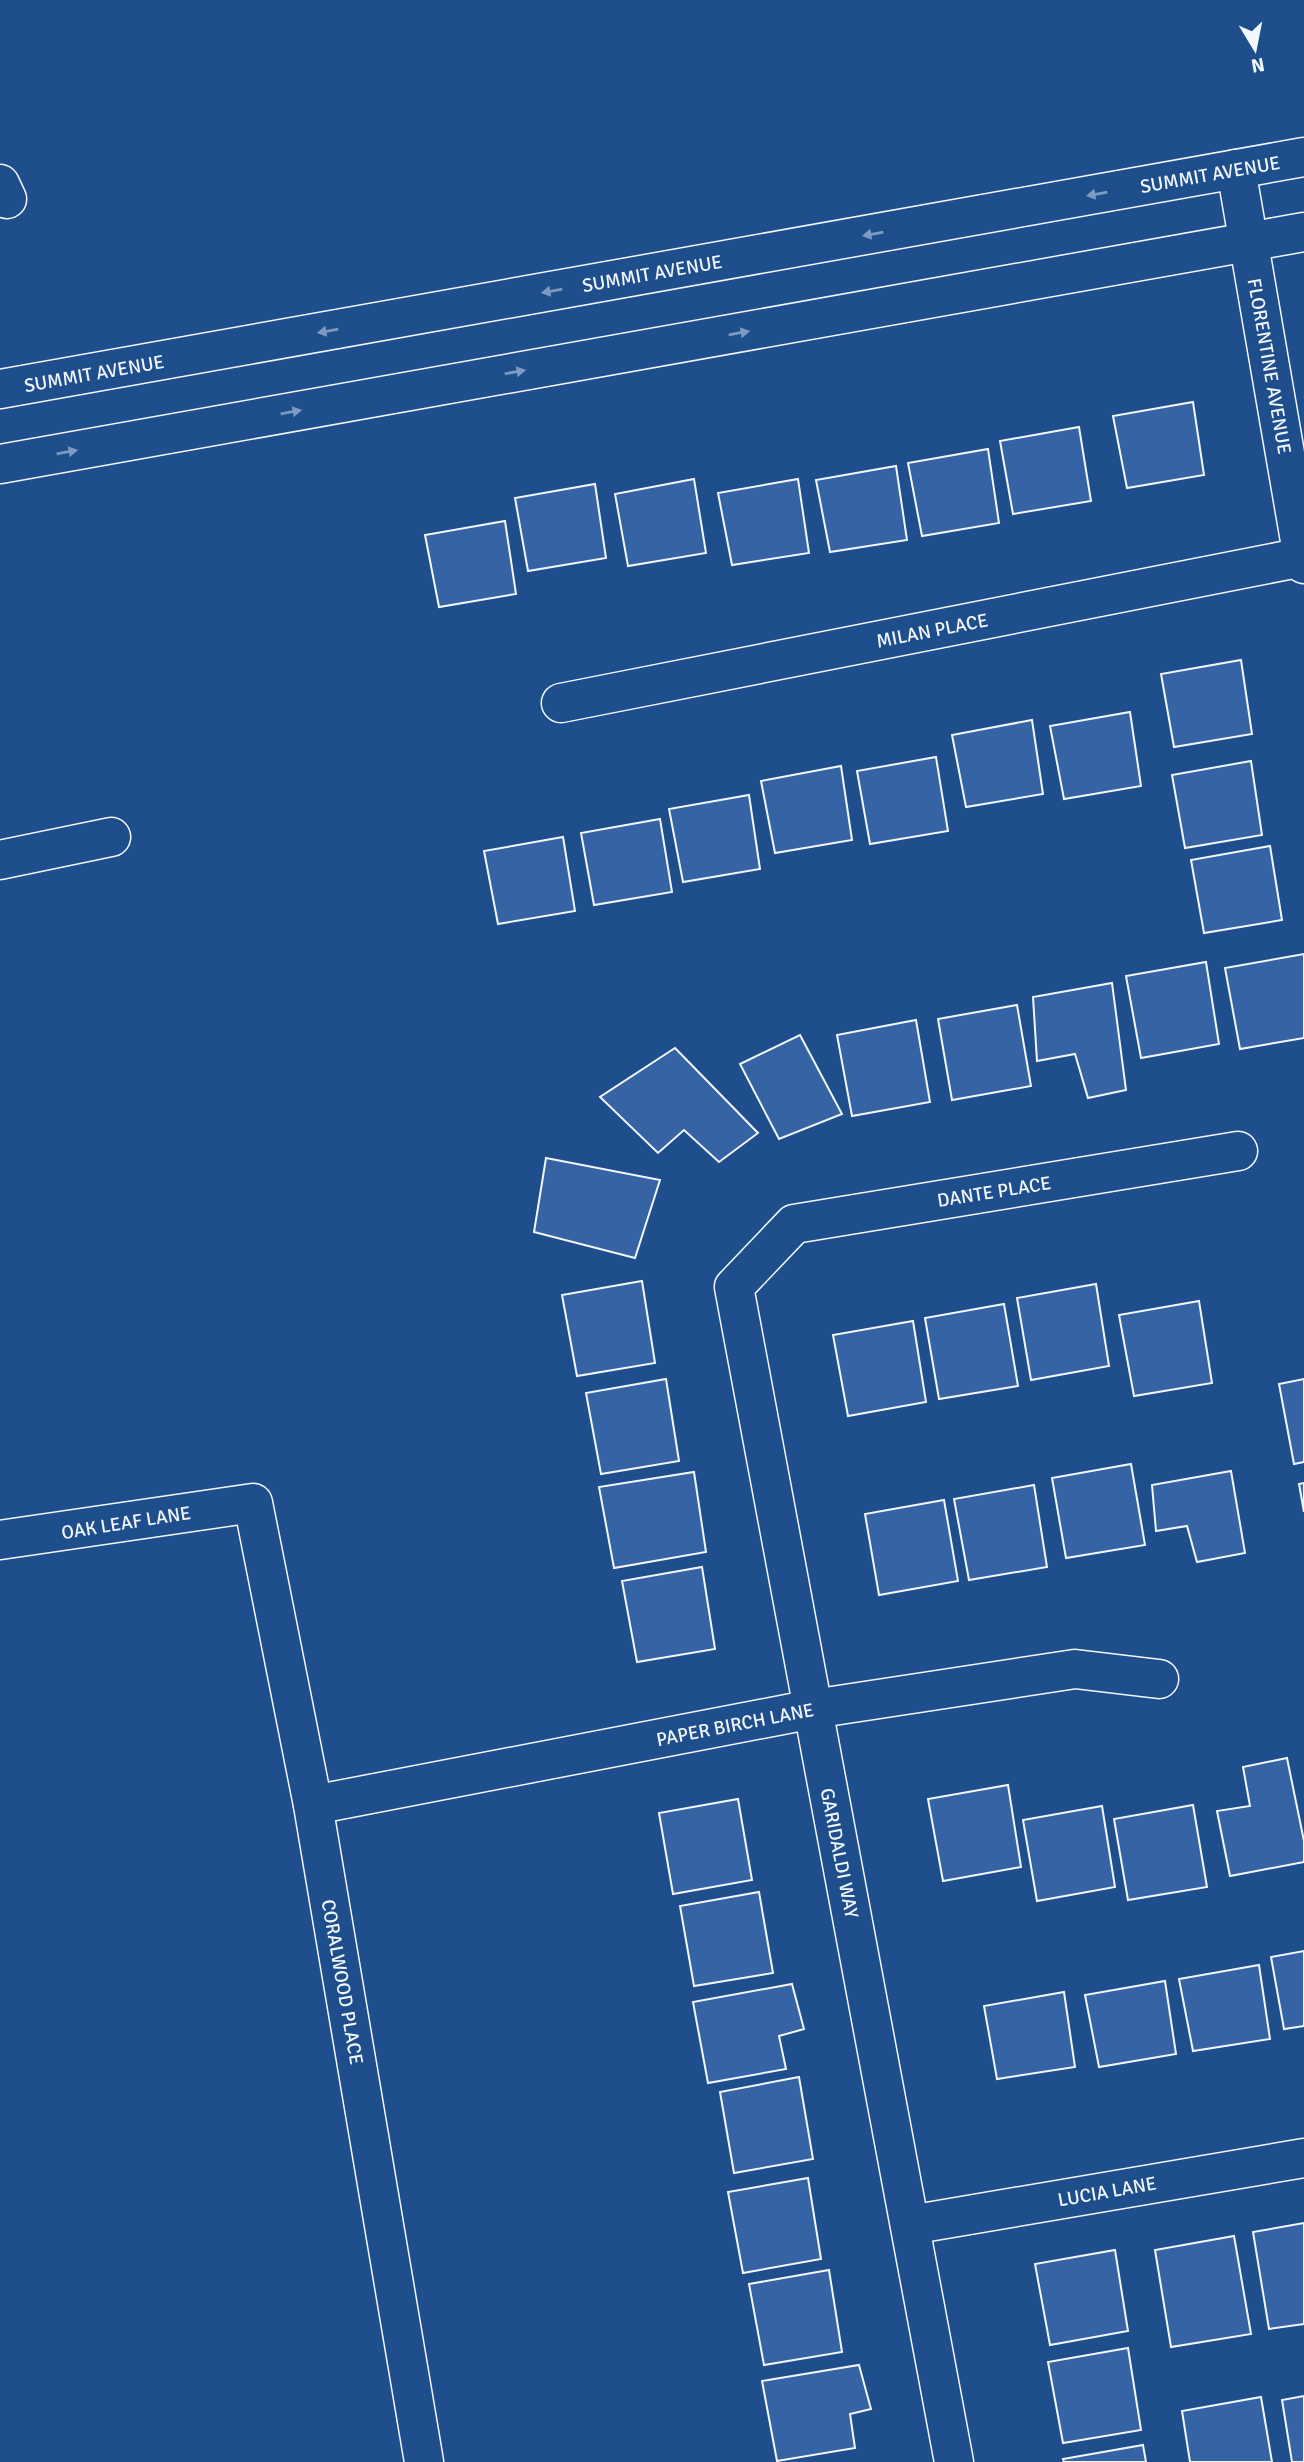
<svg xmlns="http://www.w3.org/2000/svg" width="1304" height="2462" font-family="Signika,sans-serif">
	<style>
		.building { fill: #3563a3; stroke: #f2f6ff; stroke-width: 2 }
		.lines { fill: none; stroke-linecap: round; stroke-linejoin: round }
		.street-casing { stroke: #f2f6ff; stroke-width: 41 }
		.secondary-casing { stroke: #f2f6ff; stroke-width: 41 }
		.street { stroke: #1f4e8c; stroke-width: 38 }
		.secondary { stroke: #1f4e8c; stroke-width: 38 }
		.oneway { fill: #7e9ac0 }
		.labels { text-anchor: middle; stroke-width: 5; stroke-linejoin: round; paint-order: stroke }
		.street-label { font-size: 19px; fill: #f2f6ff; stroke: #1f4e8c }
	</style>
	<rect width="100%" height="100%" fill="#1f4e8c"/>
	<!-- building -->
	<g class="building">
		<polygon points="1193,402 1204,475 1127,488 1113,416"/>
		<polygon points="1079,427 1091,501 1013,514 1000,441"/>
		<polygon points="988,449 999,523 922,536 908,463"/>
		<polygon points="896,466 907,540 830,552 816,480"/>
		<polygon points="694,479 706,553 628,566 615,494"/>
		<polygon points="798,479 809,553 732,565 718,493"/>
		<polygon points="595,484 606,558 528,571 515,498"/>
		<polygon points="505,521 516,594 439,607 425,535"/>
		<polygon points="1241,660 1252,734 1174,747 1161,674"/>
		<polygon points="1130,712 1141,786 1064,799 1050,726"/>
		<polygon points="1032,720 1043,794 966,807 952,735"/>
		<polygon points="936,757 948,831 870,844 857,771"/>
		<polygon points="1251,761 1262,835 1185,848 1172,775"/>
		<polygon points="841,766 852,840 775,853 761,781"/>
		<polygon points="749,795 760,869 683,882 669,809"/>
		<polygon points="660,819 672,892 594,905 581,833"/>
		<polygon points="563,837 575,911 498,924 484,851"/>
		<polygon points="1270,846 1282,920 1204,933 1191,860"/>
		<polygon points="1304,954 1304,1038 1240,1049 1225,968"/>
		<polygon points="1206,962 1219,1044 1141,1058 1126,976"/>
		<polygon points="1112,983 1126,1090 1088,1098 1075,1054 1037,1061 1033,997"/>
		<polygon points="1017,1005 1031,1086 952,1100 938,1019"/>
		<polygon points="916,1020 930,1102 852,1116 837,1035"/>
		<polygon points="800,1035 842,1114 779,1139 740,1064"/>
		<polygon points="675,1048 758,1133 719,1162 684,1130 658,1153 600,1097"/>
		<polygon points="546,1158 660,1180 635,1258 534,1232"/>
		<polygon points="642,1281 655,1363 577,1376 562,1295"/>
		<polygon points="1096,1284 1109,1366 1031,1380 1017,1298"/>
		<polygon points="1199,1301 1212,1383 1134,1396 1119,1315"/>
		<polygon points="1004,1304 1018,1386 939,1399 925,1318"/>
		<polygon points="913,1321 926,1402 848,1416 833,1335"/>
		<polygon points="666,1379 679,1461 601,1474 586,1393"/>
		<polygon points="1304,1379 1304,1462 1294,1464 1279,1384"/>
		<polygon points="1131,1464 1145,1545 1066,1558 1052,1478"/>
		<polygon points="1231,1471 1245,1553 1197,1562 1187,1526 1156,1531 1152,1485"/>
		<polygon points="694,1472 706,1552 614,1568 599,1487"/>
		<polygon points="1304,1483 1304,1512 1299,1484"/>
		<polygon points="1034,1485 1047,1567 969,1580 954,1499"/>
		<polygon points="944,1500 958,1581 879,1595 865,1514"/>
		<polygon points="702,1567 715,1649 637,1662 622,1581"/>
		<polygon points="1287,1758 1304,1841 1304,1862 1230,1876 1217,1811 1250,1806 1243,1767"/>
		<polygon points="1008,1785 1021,1867 943,1881 928,1799"/>
		<polygon points="738,1799 752,1880 673,1894 659,1813"/>
		<polygon points="1193,1805 1207,1887 1128,1900 1114,1819"/>
		<polygon points="1102,1806 1115,1887 1037,1901 1023,1820"/>
		<polygon points="759,1892 773,1973 694,1986 680,1906"/>
		<polygon points="1304,1951 1304,2026 1284,2029 1271,1957"/>
		<polygon points="1259,1965 1270,2039 1193,2051 1179,1979"/>
		<polygon points="1165,1981 1176,2054 1099,2067 1085,1995"/>
		<polygon points="792,1984 804,2029 779,2036 786,2069 708,2083 693,2002"/>
		<polygon points="1064,1992 1075,2067 997,2079 984,2006"/>
		<polygon points="799,2077 813,2159 734,2173 720,2092"/>
		<polygon points="808,2178 821,2259 743,2273 728,2192"/>
		<polygon points="1304,2223 1304,2324 1269,2329 1253,2232"/>
		<polygon points="1234,2236 1251,2334 1171,2347 1155,2250"/>
		<polygon points="1115,2250 1128,2331 1050,2345 1035,2264"/>
		<polygon points="829,2270 842,2352 764,2365 749,2284"/>
		<polygon points="1128,2348 1141,2430 1063,2443 1048,2362"/>
		<polygon points="859,2365 871,2409 850,2414 855,2448 777,2461 762,2381"/>
		<polygon points="1304,2396 1304,2462 1292,2462 1282,2400"/>
		<polygon points="1261,2397 1272,2462 1190,2462 1182,2411"/>
		<polygon points="1143,2445 1146,2462 1064,2462 1063,2459"/>
	</g>
	<g class="lines">
		<!-- street casing -->
		<g class="street-casing">
			<g id="street">
				<polyline points="1236,169 1304,564"/>
				<polyline points="0,184 7,199"/>
				<polyline points="561,703 1303,557"/>
				<polyline points="0,860 111,837"/>
				<polyline points="0,1540 253,1503 313,1805 424,2462"/>
				<polyline points="313,1805 813,1709 1075,1669 1159,1679"/>
				<polyline points="910,2225 1304,2158"/>
				<polyline points="954,2462 734,1287 794,1224 1238,1151"/>
			</g>
		</g>
		<!-- secondary casing -->
		<g class="secondary-casing">
			<g id="secondary">
				<polyline points="0,389 1304,157"/>
				<polyline points="0,464 1304,232"/>
			</g>
		</g>
		<!-- street -->
		<use href="#street" class="street"/>
		<!-- secondary -->
		<use href="#secondary" class="secondary"/>
	</g>
	<!-- one-way arrows -->
	<defs><path id="oneway-solid" d="M-6-.8H1V-3.2L6.5 0L1 3.2V.8H-6Z" transform="scale(1.75)"/></defs>
	<g class="oneway">
		<use href="#oneway-solid" transform="translate(1097 194) rotate(170)"/>
		<use href="#oneway-solid" transform="translate(873 234) rotate(170)"/>
		<use href="#oneway-solid" transform="translate(552 291) rotate(170)"/>
		<use href="#oneway-solid" transform="translate(328 331) rotate(170)"/>
		<use href="#oneway-solid" transform="translate(739 333) rotate(-10)"/>
		<use href="#oneway-solid" transform="translate(515 372) rotate(-10)"/>
		<use href="#oneway-solid" transform="translate(291 412) rotate(-10)"/>
		<use href="#oneway-solid" transform="translate(67 452) rotate(-10)"/>
	</g>
	<g class="labels">
		<!-- street labels -->
		<g class="street-label">
			<text transform="translate(1210 174) rotate(-10)" y="7">SUMMIT AVENUE</text>
			<text transform="translate(652 273) rotate(-10)" y="7">SUMMIT AVENUE</text>
			<text transform="translate(1270 366) rotate(80)" y="7">FLORENTINE AVENUE</text>
			<text transform="translate(94 373) rotate(-10)" y="7">SUMMIT AVENUE</text>
			<text transform="translate(932 630) rotate(-11)" y="7">MILAN PLACE</text>
			<text transform="translate(994 1191) rotate(-9)" y="7">DANTE PLACE</text>
			<text transform="translate(126 1522) rotate(-9)" y="7">OAK LEAF LANE</text>
			<text transform="translate(735 1724) rotate(-11)" y="7">PAPER BIRCH LANE</text>
			<text transform="translate(840 1853) rotate(79)" y="7">GARIDALDI WAY</text>
			<text transform="translate(343 1982) rotate(80)" y="7">CORALWOOD PLACE</text>
			<text transform="translate(1107 2191) rotate(-10)" y="7">LUCIA LANE</text>
		</g>
	</g>
	<!-- north arrow -->
	<g transform="translate(1255 49) rotate(170)" stroke="#1f4e8c" stroke-width="5" paint-order="stroke">
	<path d="M0-5L12 26L0 18L-12 26Z" fill="#f2f6ff"/>
	<text y="-10" font-size="19" font-weight="bold" text-anchor="middle" fill="#f2f6ff">N</text>
	</g>
</svg>
